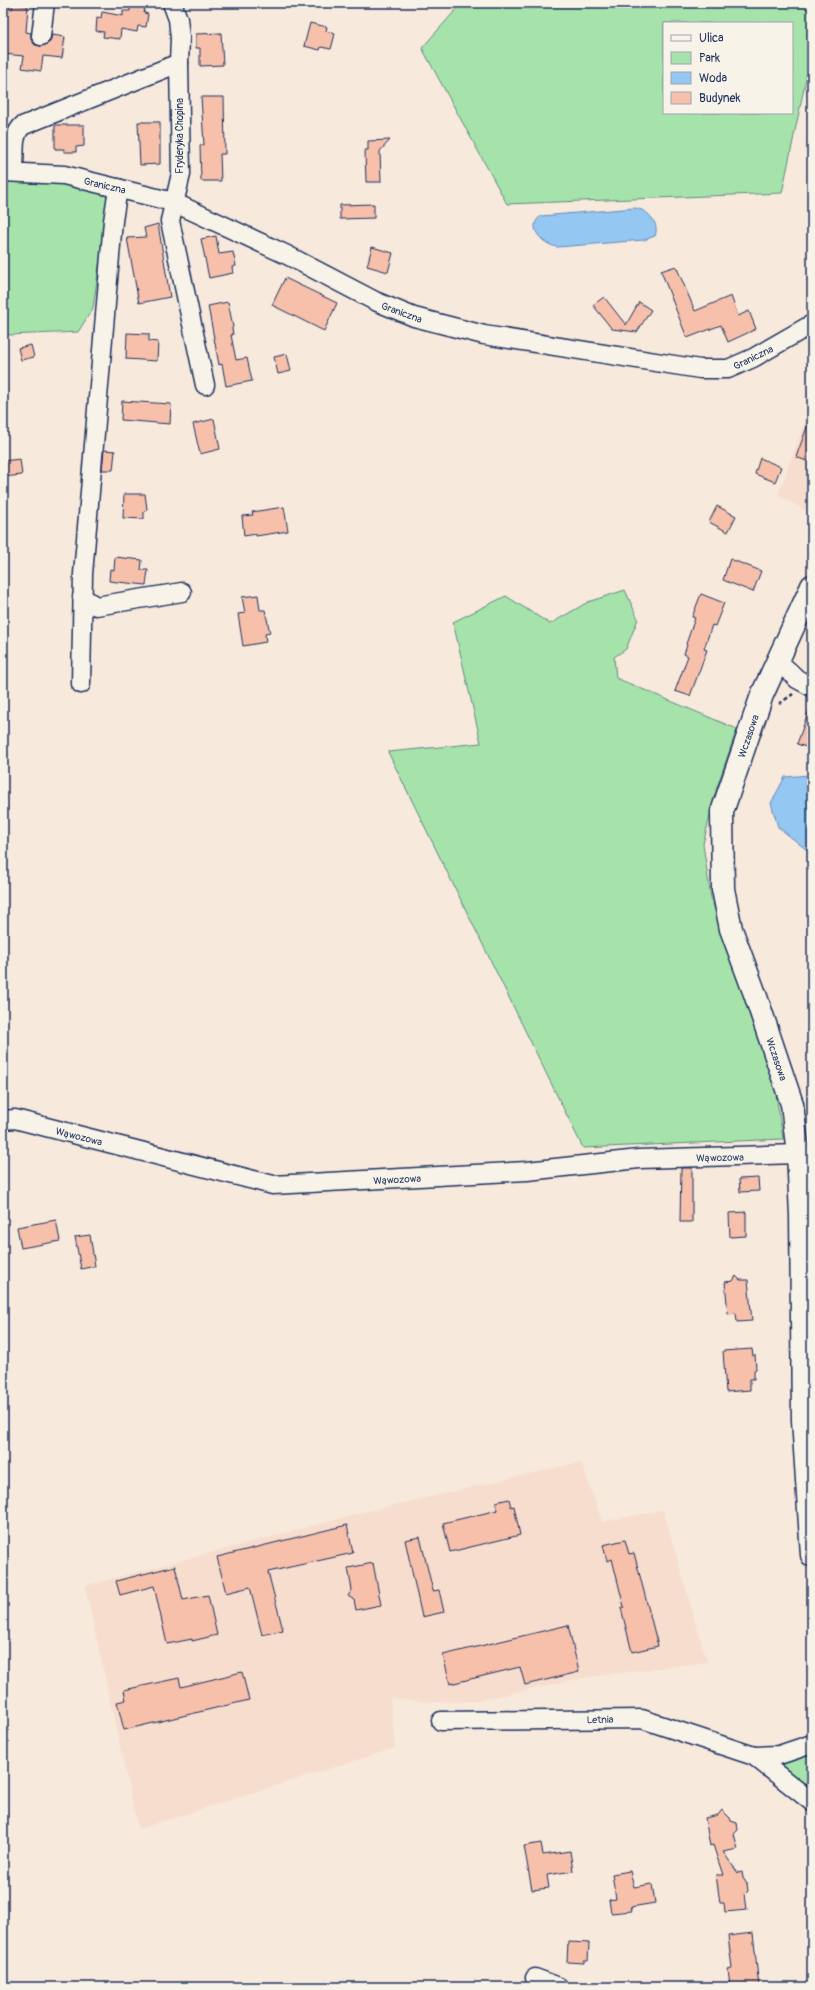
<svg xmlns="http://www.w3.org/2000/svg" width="815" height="1990" font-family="Pangolin,sans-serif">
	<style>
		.built { fill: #f7ddcd }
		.green { fill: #a6e3aa; stroke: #608984; fill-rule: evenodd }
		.water { fill: #94c7f1; stroke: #648ab6 }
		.building { fill: #f7c0ab; stroke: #1b2f5e }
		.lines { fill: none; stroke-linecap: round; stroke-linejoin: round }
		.street-casing { stroke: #1b2f5e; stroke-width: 21 }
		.secondary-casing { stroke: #1b2f5e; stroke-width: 25 }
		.path { stroke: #1b2f5e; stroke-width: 2.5; stroke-dasharray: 4 3; stroke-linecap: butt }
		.street { stroke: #f7f3e8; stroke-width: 18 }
		.secondary { stroke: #f7f3e8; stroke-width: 22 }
		.labels { text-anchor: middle; stroke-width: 3.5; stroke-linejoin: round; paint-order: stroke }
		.street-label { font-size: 10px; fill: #1b2f5e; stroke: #f7f3e8 }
	</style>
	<rect width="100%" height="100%" fill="#f7e9dc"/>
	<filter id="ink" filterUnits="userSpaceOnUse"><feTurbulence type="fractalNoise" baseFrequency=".025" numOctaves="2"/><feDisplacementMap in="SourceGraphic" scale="8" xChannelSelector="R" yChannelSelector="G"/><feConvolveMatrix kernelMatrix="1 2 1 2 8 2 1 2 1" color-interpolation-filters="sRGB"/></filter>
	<g filter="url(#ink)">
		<!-- built -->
		<g class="built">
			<polygon points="812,403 812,514 778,495"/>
			<polygon points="581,1462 602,1522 663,1510 707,1662 586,1677 476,1701 431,1702 390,1698 395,1748 138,1829 85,1586 365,1512"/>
		</g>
		<!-- green -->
		<g class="green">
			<path d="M462,3H812V50L782,193L507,204L422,48ZM664,23H792V113H664Z"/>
			<polygon points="3,176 110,188 93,308 78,332 8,335 3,324"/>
			<polygon points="625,590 638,619 626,649 614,657 616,678 737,729 717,787 703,844 711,898 775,1088 783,1139 583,1148 388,752 481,743 453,622 506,596 550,624 588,602"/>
			<polygon points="811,1755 812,1789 809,1790 780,1768 783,1764"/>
		</g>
		<!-- water -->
		<g class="water">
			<path d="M620,3H661C648,6 631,9 620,3Z"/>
			<path d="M635,208C648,210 660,223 655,236L644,240L558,247C544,246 525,227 541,216Z"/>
			<polygon points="809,775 812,778 812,854 778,827 771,803 785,777"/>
		</g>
		<!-- building -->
		<g class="building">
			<polygon points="13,4 28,6 26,32 31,33 31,40 35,45 40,46 45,45 50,42 52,35 65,37 62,58 43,56 41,71 22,68 24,56 3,54 3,19 5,19 6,8 12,9"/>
			<polygon points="130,6 145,8 144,13 148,14 146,27 138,26 137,32 121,29 120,39 103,37 104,32 96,31 97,17 101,18 102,12 123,16 123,11 130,11"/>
			<polygon points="310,23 327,27 326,31 335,34 331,49 321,47 320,50 304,46"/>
			<polygon points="221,33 223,65 200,66 200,48 196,48 196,34"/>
			<polygon points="201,97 224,97 225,154 220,154 221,181 201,181 200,145 204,145"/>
			<polygon points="138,122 160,122 160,164 140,165"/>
			<polygon points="55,125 84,125 84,146 76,147 76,152 64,152 64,149 55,149"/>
			<polygon points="390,140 380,151 381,182 366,182 365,150 368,150 368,141"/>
			<polygon points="374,204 374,218 340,219 340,205"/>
			<polygon points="158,224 170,297 139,303 127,238 146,237 144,228"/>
			<polygon points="216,236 219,254 233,252 236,266 232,267 233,273 209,278 201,239"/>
			<polygon points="372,247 393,253 388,272 367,266"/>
			<polygon points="676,266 695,311 731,296 738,316 749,311 756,329 728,342 721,325 687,338 661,271"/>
			<polygon points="285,278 337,303 324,331 272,305"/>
			<polygon points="604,297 626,325 639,302 651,310 637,332 612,329 593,305"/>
			<polygon points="228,302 233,327 232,328 233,335 231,335 236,360 247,358 252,381 226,386 222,364 219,365 208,306"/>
			<polygon points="127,333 149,334 149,341 158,342 157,361 126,359"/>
			<polygon points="31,345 34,357 21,360 18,348"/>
			<polygon points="287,354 291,371 278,374 274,357"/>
			<polygon points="122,401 171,404 170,424 121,420"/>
			<polygon points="811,416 812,416 812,463 796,457"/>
			<polygon points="214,419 220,449 200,454 193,424"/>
			<polygon points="104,450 115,451 113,470 102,470"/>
			<polygon points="760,458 781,467 775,482 755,474"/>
			<polygon points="20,459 22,475 3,477 3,461"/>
			<polygon points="124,494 145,494 147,509 144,512 144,519 123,518"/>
			<polygon points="717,506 736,516 728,532 709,522"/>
			<polygon points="284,507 288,531 256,536 256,534 244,536 242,516 253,515 252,512"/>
			<polygon points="115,557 142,560 141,570 148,570 146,585 109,581 110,569 114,570"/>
			<polygon points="730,559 761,571 753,592 723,580"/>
			<polygon points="701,594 724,603 715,626 712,625 704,649 707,650 690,696 675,691 688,656 684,654 687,645 686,644 695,618 692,617"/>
			<polygon points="258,595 260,610 265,610 270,633 265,634 266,642 243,646 238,614 245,613 242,597"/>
			<polygon points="810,707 812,708 812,749 797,744"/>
			<polygon points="681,1168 692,1168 692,1222 680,1222"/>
			<polygon points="758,1178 759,1191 740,1192 739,1179"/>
			<polygon points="746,1212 746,1236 730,1237 729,1213"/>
			<polygon points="56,1220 60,1241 21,1248 17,1227"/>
			<polygon points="90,1235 95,1266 81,1269 75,1237"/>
			<polygon points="736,1276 740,1280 748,1280 752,1321 737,1322 736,1313 728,1314 725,1282 733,1281"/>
			<polygon points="752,1349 753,1356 755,1355 756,1369 754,1370 754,1379 750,1379 750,1390 726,1392 723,1351"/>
			<polygon points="509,1499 511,1507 514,1506 520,1535 450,1552 443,1523 498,1510 496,1502"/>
			<polygon points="347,1525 353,1553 268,1572 283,1630 262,1635 250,1587 226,1593 217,1557"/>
			<polygon points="420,1537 433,1591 439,1590 444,1612 422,1617 405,1540"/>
			<polygon points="625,1540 629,1554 634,1553 658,1646 632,1652 621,1608 624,1607 612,1559 607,1561 603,1545"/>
			<polygon points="373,1563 381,1605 356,1610 354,1600 348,1596 352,1590 348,1568"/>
			<polygon points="175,1566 183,1600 208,1595 217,1635 192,1641 192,1639 167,1644 154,1586 120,1595 116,1581"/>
			<polygon points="568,1625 579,1672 525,1685 520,1667 450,1684 443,1655"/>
			<polygon points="242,1672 249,1700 124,1730 117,1702 126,1700 124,1690 179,1678 181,1687"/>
			<polygon points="722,1810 730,1818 731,1821 737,1823 738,1830 734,1834 738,1849 723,1852 738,1873 742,1872 743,1878 747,1884 748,1891 745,1894 747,1910 725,1912 724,1903 720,1903 716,1875 723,1875 713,1845 710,1846 705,1818 718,1815"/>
			<polygon points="541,1843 543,1855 570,1851 573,1871 547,1875 549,1888 532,1890 524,1846"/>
			<polygon points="630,1871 634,1887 652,1884 655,1903 631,1907 632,1911 611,1913 609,1900 616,1899 612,1874"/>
			<polygon points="753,1933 759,1987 730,1987 728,1969 732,1968 728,1936"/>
			<polygon points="568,1942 589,1943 588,1961 584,1961 584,1963 567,1962"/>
		</g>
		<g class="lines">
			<!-- street casing -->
			<g class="street-casing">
				<g id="street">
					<polyline points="172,3 178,19 180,38 179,63 181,174 170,221 205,385"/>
					<polyline points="41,36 45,3"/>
					<polyline points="3,172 64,175 173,202 287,255 375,301 414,317 484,335 700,369 728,369 753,358 812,324"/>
					<path d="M13,172C17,157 10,138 22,126L179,63"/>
					<polyline points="82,597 96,606 182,592"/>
					<polyline points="778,661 797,679 812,687"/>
					<polyline points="81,684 83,574 113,221 118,188"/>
					<polyline points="3,1120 15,1119 273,1185 527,1171 639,1159 798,1154"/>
					<polyline points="441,1721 642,1719 754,1756 779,1755 812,1744"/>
					<polyline points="754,1756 812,1802"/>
					<polyline points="535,1978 559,1987"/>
				</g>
			</g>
			<!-- secondary casing -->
			<g class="secondary-casing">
				<polyline id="secondary" points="812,586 762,695 722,812 723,889 731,929 755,994 792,1104 798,1154 801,1215 803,1420 812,1555"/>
			</g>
			<!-- path -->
			<polyline class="path" points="779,704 793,694"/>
			<!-- street -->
			<use href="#street" class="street"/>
			<!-- secondary -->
			<use href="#secondary" class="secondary"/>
		</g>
	</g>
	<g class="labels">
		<!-- street labels -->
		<g class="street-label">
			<text transform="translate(179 136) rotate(-90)" y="4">Fryderyka Chopina</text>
			<text transform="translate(105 185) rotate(13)" y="4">Graniczna</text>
			<text transform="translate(402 312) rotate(20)" y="4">Graniczna</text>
			<text transform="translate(753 357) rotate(-26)" y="4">Graniczna</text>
			<text transform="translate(748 736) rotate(-71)" y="4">Wczasowa</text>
			<text transform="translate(777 1059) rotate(71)" y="4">Wczasowa</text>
			<text transform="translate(79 1136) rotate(14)" y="4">Wąwozowa</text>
			<text transform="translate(720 1157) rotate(-1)" y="4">Wąwozowa</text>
			<text transform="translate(397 1179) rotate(-3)" y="4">Wąwozowa</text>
			<text transform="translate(600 1719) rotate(-1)" y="4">Letnia</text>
		</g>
	</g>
	<!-- margin -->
	<rect width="815" height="1990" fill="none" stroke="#f7f3e8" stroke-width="16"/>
	<rect x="8" y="8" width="799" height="1974" fill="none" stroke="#1b2f5e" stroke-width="1.5" filter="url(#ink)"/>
	<!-- legend -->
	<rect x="663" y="22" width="130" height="92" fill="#f7f3e8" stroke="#9fa5b1"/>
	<rect x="671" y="35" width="20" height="6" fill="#f7f3e8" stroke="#9fa5b1"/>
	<text x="699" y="42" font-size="12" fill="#1b2f5e">Ulica</text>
	<rect x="671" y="52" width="20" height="12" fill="#a6e3aa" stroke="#9fa5b1"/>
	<text x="699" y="62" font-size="12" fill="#1b2f5e">Park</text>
	<rect x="671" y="72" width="20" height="12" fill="#94c7f1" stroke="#9fa5b1"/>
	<text x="699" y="82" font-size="12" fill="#1b2f5e">Woda</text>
	<rect x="671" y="92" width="20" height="12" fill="#f7c0ab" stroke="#9fa5b1"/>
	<text x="699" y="102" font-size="12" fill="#1b2f5e">Budynek</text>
</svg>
